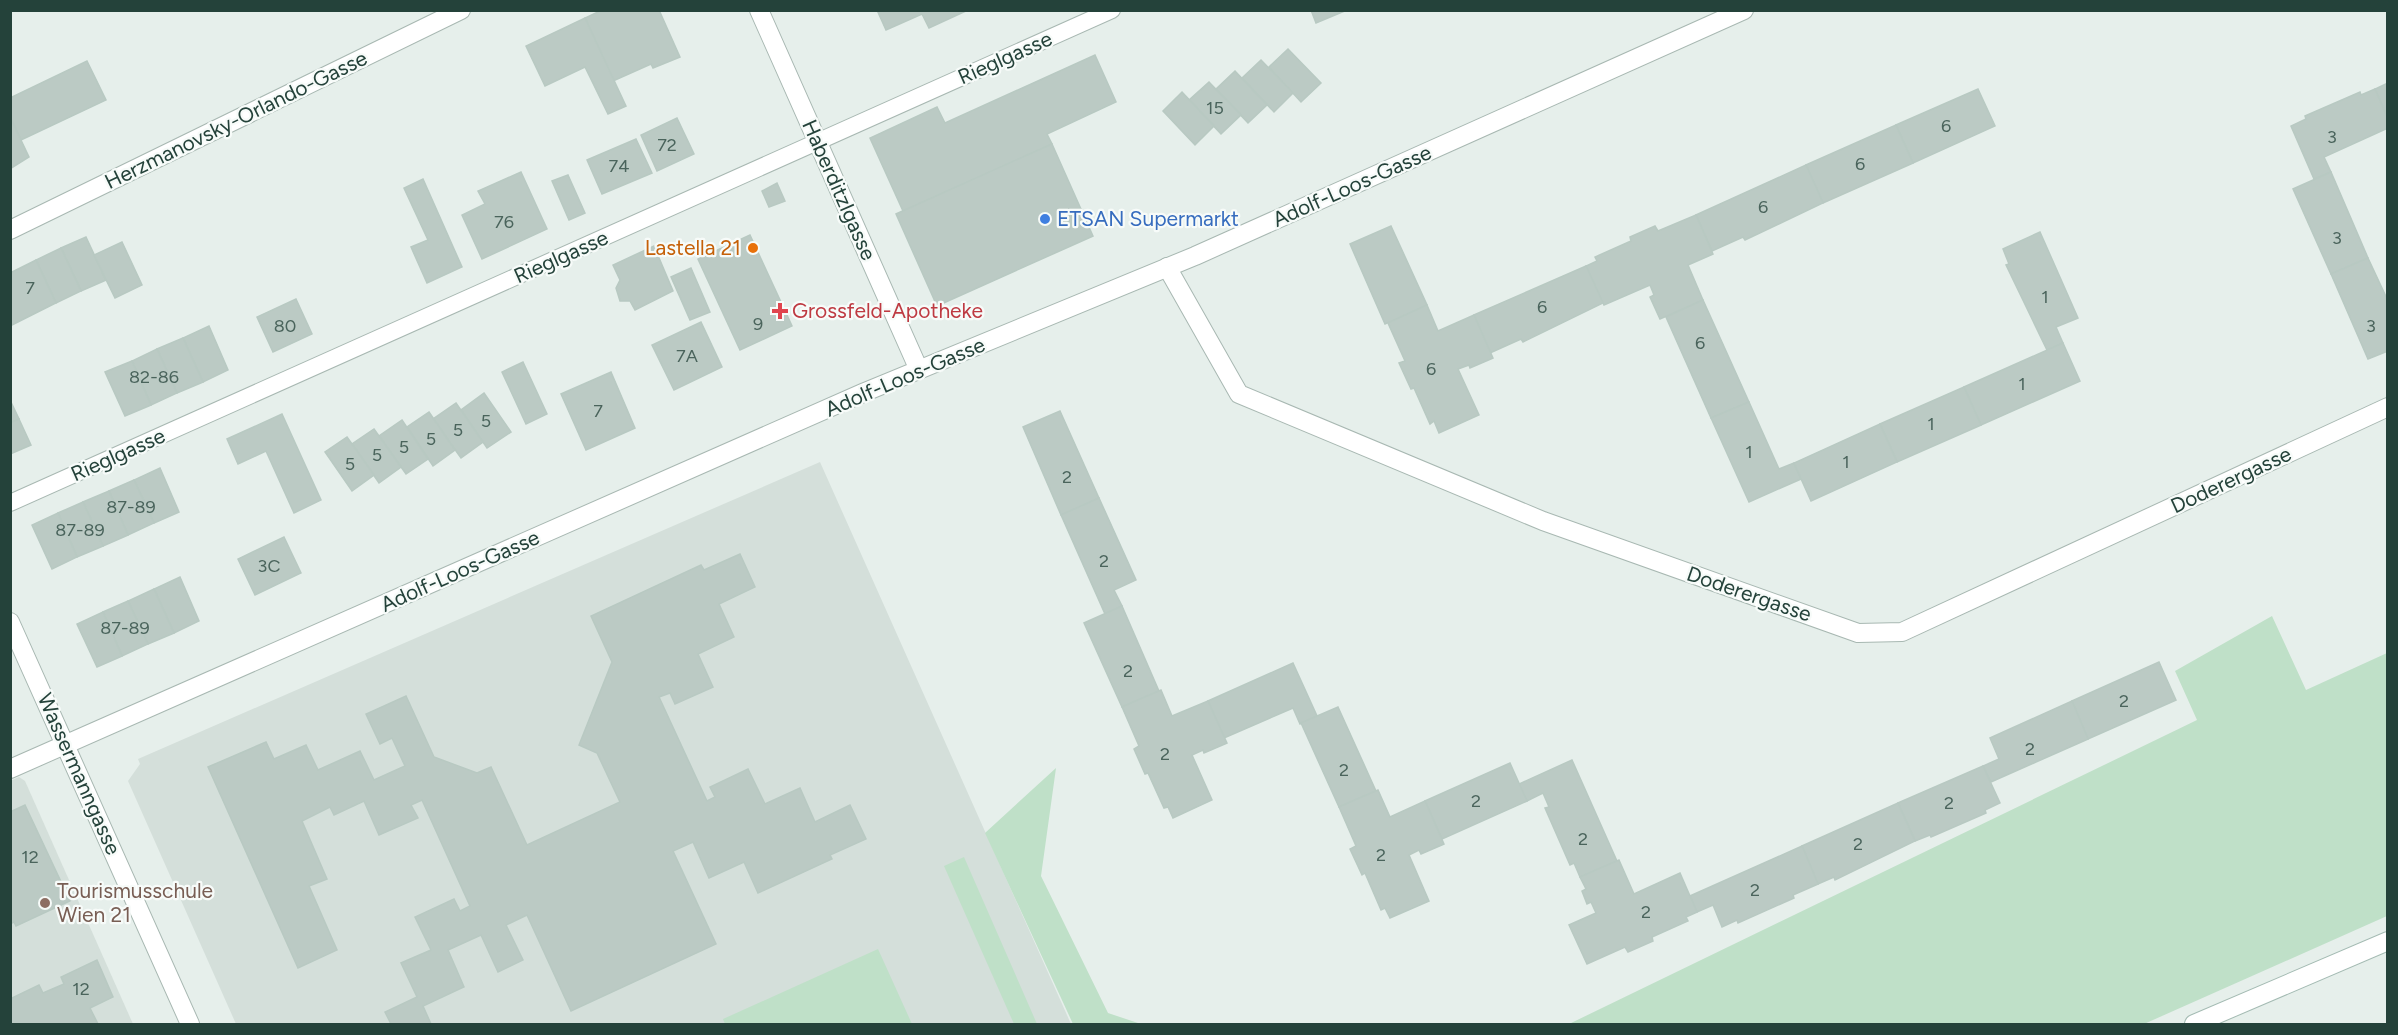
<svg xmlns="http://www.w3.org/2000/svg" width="2398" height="1035" font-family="Figtree,sans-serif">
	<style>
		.built { fill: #d4dfda }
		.green { fill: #bfe0c8 }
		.building { fill: #bbcac4; stroke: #b8c9c2; stroke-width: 1.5 }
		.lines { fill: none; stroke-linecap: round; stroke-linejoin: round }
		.service-casing { stroke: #a8b8b2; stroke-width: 18 }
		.minor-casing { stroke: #a8b8b2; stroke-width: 20 }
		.secondary-casing { stroke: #a4bbb3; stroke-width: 20 }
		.service { stroke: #fff; stroke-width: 16 }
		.minor { stroke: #fff; stroke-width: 18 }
		.secondary { stroke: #fff; stroke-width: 18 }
		.shop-dot { fill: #3f7fe0; stroke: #f7fbf9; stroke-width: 2 }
		.food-dot { fill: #e8710a; stroke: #f7fbf9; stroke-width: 2 }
		.health-dot { fill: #e0444e; stroke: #f7fbf9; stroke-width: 2 }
		.education-dot { fill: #8d6e63; stroke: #f7fbf9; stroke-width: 2 }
		.labels { text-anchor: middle; stroke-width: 4.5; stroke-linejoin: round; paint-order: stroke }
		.number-label { font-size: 18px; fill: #4a645c }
		.street-label { font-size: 21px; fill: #24423a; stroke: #f7fbf9 }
		.shop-label { font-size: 21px; fill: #366cbe; stroke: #f7fbf9; text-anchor: start }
		.food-label { font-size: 21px; fill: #c56008; stroke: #f7fbf9; text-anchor: end }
		.health-label { font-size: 21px; fill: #be3a42; stroke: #f7fbf9; text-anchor: start }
		.education-label { font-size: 21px; fill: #785e54; stroke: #f7fbf9; text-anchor: start }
	</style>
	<rect width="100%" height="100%" fill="#e6efeb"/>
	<!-- built -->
	<g class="built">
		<polygon points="820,462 1071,1024 236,1024 128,781 140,764 138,759"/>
		<polygon points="19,777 25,781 133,1024 11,1024 10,781"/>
	</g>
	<!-- green -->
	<g class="green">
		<polygon points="2272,616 2306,690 2387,653 2387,916 2144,1024 1569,1024 2197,720 2175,671"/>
		<polygon points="1056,768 1041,876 1108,1013 1141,1024 1073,1024 985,833"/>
		<polygon points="964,857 1037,1024 1014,1024 944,866"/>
		<polygon points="878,949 912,1024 725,1024 723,1019"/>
	</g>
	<!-- building -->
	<g class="building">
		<polygon points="602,10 659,10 680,57 653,68 651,64 613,81 585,18"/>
		<polygon points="877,10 968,10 929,28 922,14 886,30"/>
		<polygon points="1311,10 1347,10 1316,23"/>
		<polygon points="585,18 626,106 608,114 585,67 545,86 526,46"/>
		<polygon points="1288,49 1321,83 1301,102 1269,67"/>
		<polygon points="1095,55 1116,102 1047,134 1052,144 903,211 870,138 937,107 945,123"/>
		<polygon points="1261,60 1293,93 1274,112 1242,78"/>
		<polygon points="87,61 106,100 21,140 10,118 10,98"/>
		<polygon points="1235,71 1267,105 1248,123 1216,89"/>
		<polygon points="1209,82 1241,115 1221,134 1189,100"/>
		<polygon points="2388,83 2388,119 2375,89"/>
		<polygon points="1978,89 1995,126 1913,163 1896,125"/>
		<polygon points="2375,89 2388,119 2388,128 2324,157 2331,172 2314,179 2291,126 2306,119 2305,116 2360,92 2361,95"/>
		<polygon points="1182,92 1214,126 1195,145 1163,111"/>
		<polygon points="677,118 694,154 657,171 641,135"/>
		<polygon points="11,119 29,157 10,169 10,119"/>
		<polygon points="1896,125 1913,163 1823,203 1806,165"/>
		<polygon points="636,139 652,173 602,194 587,160"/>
		<polygon points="1052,144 1093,236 937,306 896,214"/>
		<polygon points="1806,165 1823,203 1745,240 1743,237 1712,251 1696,215"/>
		<polygon points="521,172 547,229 482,259 462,215 485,204 478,191"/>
		<polygon points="2331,172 2368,258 2331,274 2293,189"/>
		<polygon points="568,175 585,213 569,220 552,181"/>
		<polygon points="423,179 462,267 427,283 411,247 428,240 404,188"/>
		<polygon points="777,183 785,201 769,207 762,191"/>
		<polygon points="1696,215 1713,254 1688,265 1703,300 1660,319 1650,297 1654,295 1650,285 1604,305 1586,266 1597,261 1595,257 1631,241 1630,237 1655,226 1658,231"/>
		<polygon points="1391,226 1427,305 1385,324 1350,244"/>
		<polygon points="2040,232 2078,318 2056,327 2063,343 2047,350 2006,265 2009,264 2003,249"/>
		<polygon points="750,235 792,326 740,350 698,259"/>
		<polygon points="86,237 106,280 81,291 61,248"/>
		<polygon points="122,242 142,285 115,298 94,255"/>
		<polygon points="654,246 673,291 635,310 630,301 620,301 616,288 620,280 613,265"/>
		<polygon points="61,248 81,291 56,303 36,260"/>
		<polygon points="2368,258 2388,301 2388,351 2368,359 2331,274"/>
		<polygon points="36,260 56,303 10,326 10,273"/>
		<polygon points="1586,266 1603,303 1523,342 1521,339 1490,353 1474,315"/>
		<polygon points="691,268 710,312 690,320 671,277"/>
		<polygon points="296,299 312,334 273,352 257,317"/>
		<polygon points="1703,300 1749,402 1711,418 1666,317"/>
		<polygon points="1427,305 1438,331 1474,315 1493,358 1470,368 1469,365 1458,369 1479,415 1439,433 1434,421 1430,424 1414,388 1411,389 1399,363 1405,361 1388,323"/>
		<polygon points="701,322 722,367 674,390 652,345"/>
		<polygon points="209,326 228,370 203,382 183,338"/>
		<polygon points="183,338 203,382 177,393 157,349"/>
		<polygon points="2063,343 2080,381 1981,425 1964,387"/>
		<polygon points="157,349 177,393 151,405 132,361"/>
		<polygon points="132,361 151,405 125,416 105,372"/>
		<polygon points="523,362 547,414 526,424 502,372"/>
		<polygon points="611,372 635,428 586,450 561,394"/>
		<polygon points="1964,387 1981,425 1897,462 1880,424"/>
		<polygon points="484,393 511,432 487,448 461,410"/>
		<polygon points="10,400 19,419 10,423"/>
		<polygon points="1749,402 1779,469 1794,463 1801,479 1749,502 1711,418"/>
		<polygon points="456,403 483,442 461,458 433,419"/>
		<polygon points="1060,411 1099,498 1061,515 1023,427"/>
		<polygon points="429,412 455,450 433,466 407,427"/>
		<polygon points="282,414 321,500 294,513 266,451 238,464 227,439"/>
		<polygon points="19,419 31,445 10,454 10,423"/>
		<polygon points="402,420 428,459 406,474 379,436"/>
		<polygon points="1880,424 1897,462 1811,501 1794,463"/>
		<polygon points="374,429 401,467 379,483 352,444"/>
		<polygon points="347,437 374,475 352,491 325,452"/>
		<polygon points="160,468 179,512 154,523 134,480"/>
		<polygon points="134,480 154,523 128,535 109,491"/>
		<polygon points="109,491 128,535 103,546 83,502"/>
		<polygon points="1099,498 1136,580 1114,590 1122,606 1105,614 1061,515"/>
		<polygon points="83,502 103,546 77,557 58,513"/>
		<polygon points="58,513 77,557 52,569 32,525"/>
		<polygon points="284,537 301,573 255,595 238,559"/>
		<polygon points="740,554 755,587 719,604 734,637 698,654 713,687 675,704 670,693 659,697 707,801 715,797 710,787 748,769 765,804 800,788 815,822 850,805 866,839 830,855 832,859 758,893 744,862 709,878 693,842 673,851 716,944 571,1011 527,915 506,925 523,960 498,972 481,935 448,950 464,987 423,1006 431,1024 391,1024 385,1012 417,997 401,963 431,950 415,917 454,899 460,911 470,906 422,800 411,805 418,818 379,835 364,801 334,815 330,807 302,821 327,879 309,886 337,950 298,968 208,767 266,742 274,759 306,745 318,770 360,751 374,780 405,766 392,738 380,744 366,714 406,696 434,757 477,773 491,767 527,845 620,802 597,753 579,745 612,662 591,616 701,565 704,570"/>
		<polygon points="180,577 199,621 174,633 154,589"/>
		<polygon points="154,589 174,633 148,644 128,601"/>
		<polygon points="128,601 148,644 122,656 103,612"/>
		<polygon points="1122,606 1159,691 1122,707 1084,623"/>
		<polygon points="103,612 122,656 97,667 77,624"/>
		<polygon points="2159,662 2176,700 2088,739 2072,701"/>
		<polygon points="1293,663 1317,716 1300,724 1293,708 1224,738 1208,701"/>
		<polygon points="1161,690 1172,716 1208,701 1227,743 1204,753 1203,750 1192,755 1212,800 1173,818 1168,807 1164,808 1148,773 1145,774 1134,749 1139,746 1122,707"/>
		<polygon points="2072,701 2088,739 1991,782 1983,766 1999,759 1990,738"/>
		<polygon points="1338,707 1376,791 1339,807 1301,723"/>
		<polygon points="1572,760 1617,861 1580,877 1574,863 1570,865 1545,808 1549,807 1543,793 1527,801 1519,784"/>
		<polygon points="1510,763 1527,801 1442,839 1425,801"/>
		<polygon points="1983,766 2000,803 1985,810 1986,813 1931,837 1930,835 1915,841 1898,803"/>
		<polygon points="1378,790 1390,817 1425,801 1444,844 1421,854 1419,850 1409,855 1429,901 1390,918 1385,908 1381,910 1365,873 1362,875 1350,849 1356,846 1339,807"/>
		<polygon points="1898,803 1915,841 1835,880 1834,877 1818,884 1802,846"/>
		<polygon points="25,805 70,901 16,926 14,922 10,924 10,812"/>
		<polygon points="1802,846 1818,884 1793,895 1794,898 1738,923 1737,920 1722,927 1713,905 1697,912 1690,896"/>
		<polygon points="1619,860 1634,894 1680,873 1697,912 1686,917 1688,921 1652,937 1653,941 1628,952 1625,947 1587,964 1569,925 1596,913 1591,902 1587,904 1582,891 1586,889 1580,877"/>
		<polygon points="97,960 113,997 90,1008 98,1024 10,1024 10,999 39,985 43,993 64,984 61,977"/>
	</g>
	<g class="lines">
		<!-- service casing -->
		<g class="service-casing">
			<polyline id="service" points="10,503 1112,10"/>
		</g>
		<!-- minor casing -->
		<g class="minor-casing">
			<g id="minor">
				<polyline points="759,10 919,370"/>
				<polyline points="10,230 461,10"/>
				<polyline points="1167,267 1239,394 1543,521 1858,633 1902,632 2388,407"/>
				<polyline points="10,622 190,1024"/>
				<polyline points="10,769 865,392 1195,256 1744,10"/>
			</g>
		</g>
		<!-- secondary casing -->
		<g class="secondary-casing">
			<polyline id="secondary" points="2194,1024 2388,941"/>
		</g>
		<!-- service -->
		<use href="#service" class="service"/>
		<!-- minor -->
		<use href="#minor" class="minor"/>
		<!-- secondary -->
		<use href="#secondary" class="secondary"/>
	</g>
	<!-- markers -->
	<circle class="shop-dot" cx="1045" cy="219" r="6"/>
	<circle class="food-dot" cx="753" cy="248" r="6"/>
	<path class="health-dot" d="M777 302h6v6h6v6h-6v6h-6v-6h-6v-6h6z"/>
	<circle class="education-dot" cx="45" cy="903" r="6"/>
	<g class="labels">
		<!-- number labels -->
		<g class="number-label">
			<text x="1215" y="114">15</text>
			<text x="1946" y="132">6</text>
			<text x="2332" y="143">3</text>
			<text x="667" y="151">72</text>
			<text x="1860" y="170">6</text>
			<text x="619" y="172">74</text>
			<text x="1763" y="213">6</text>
			<text x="504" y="228">76</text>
			<text x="2337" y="244">3</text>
			<text x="30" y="294">7</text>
			<text x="2045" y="303">1</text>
			<text x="1542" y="313">6</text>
			<text x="758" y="330">9</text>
			<text x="285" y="332">80</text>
			<text x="2371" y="332">3</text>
			<text x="1700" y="349">6</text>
			<text x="687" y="362">7A</text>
			<text x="1431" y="375">6</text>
			<text x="154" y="383">82-86</text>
			<text x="2022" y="390">1</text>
			<text x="598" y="417">7</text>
			<text x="486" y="427">5</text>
			<text x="1931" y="430">1</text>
			<text x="458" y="436">5</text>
			<text x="431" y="445">5</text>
			<text x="404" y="453">5</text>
			<text x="1749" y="458">1</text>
			<text x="377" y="461">5</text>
			<text x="1846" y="468">1</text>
			<text x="350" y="470">5</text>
			<text x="1067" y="483">2</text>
			<text x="131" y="513">87-89</text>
			<text x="80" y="536">87-89</text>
			<text x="1104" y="567">2</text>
			<text x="269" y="572">3C</text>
			<text x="125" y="634">87-89</text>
			<text x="1128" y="677">2</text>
			<text x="2124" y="707">2</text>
			<text x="2030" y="755">2</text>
			<text x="1165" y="760">2</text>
			<text x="1344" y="776">2</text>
			<text x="1476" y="807">2</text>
			<text x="1949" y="809">2</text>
			<text x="1583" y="845">2</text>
			<text x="1858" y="850">2</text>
			<text x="1381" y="861">2</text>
			<text x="30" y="863">12</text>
			<text x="1755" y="896">2</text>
			<text x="1646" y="918">2</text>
			<text x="81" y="995">12</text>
		</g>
		<!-- street labels -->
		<g class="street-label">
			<text transform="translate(1005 58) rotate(-24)" y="7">Rieglgasse</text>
			<text transform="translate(236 120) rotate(-26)" y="7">Herzmanovsky-Orlando-Gasse</text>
			<text transform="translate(1352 186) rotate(-24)" y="7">Adolf-Loos-Gasse</text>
			<text transform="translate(839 190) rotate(66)" y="7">Haberditzlgasse</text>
			<text transform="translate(561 257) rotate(-24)" y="7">Rieglgasse</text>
			<text transform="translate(905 377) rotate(-23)" y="7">Adolf-Loos-Gasse</text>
			<text transform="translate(118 455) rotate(-24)" y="7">Rieglgasse</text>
			<text transform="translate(2231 480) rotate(-25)" y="7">Doderergasse</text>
			<text transform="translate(460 571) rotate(-24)" y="7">Adolf-Loos-Gasse</text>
			<text transform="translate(1749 594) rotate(19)" y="7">Doderergasse</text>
			<text transform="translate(79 774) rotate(66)" y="7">Wassermanngasse</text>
		</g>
		<!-- shop labels -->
		<g class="shop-label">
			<text x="1057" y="226">ETSAN Supermarkt</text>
		</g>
		<!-- food labels -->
		<g class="food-label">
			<text x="741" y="255">Lastella 21</text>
		</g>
		<!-- health labels -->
		<g class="health-label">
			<text x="792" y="318">Grossfeld-Apotheke</text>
		</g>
		<!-- education labels -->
		<g class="education-label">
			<text x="57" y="898">Tourismusschule<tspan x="57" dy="24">Wien 21</tspan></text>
		</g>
	</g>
	<!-- border -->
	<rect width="2398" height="1035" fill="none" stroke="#24423a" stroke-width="24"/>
</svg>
